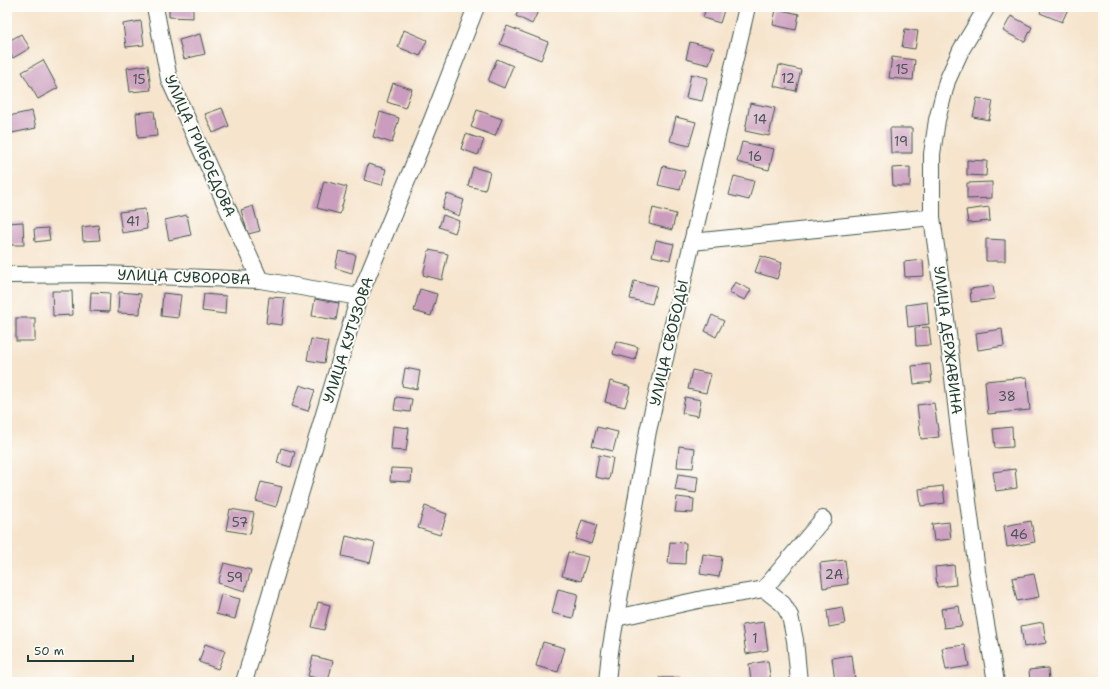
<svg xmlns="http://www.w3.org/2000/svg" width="1110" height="689" font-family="'Shantell Sans',sans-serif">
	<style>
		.building { fill: #ca9cbd }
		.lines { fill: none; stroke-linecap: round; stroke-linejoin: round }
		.street-casing { stroke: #3f564b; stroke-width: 18 }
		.street { stroke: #fff; stroke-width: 16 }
		.labels { text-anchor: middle; stroke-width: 4; stroke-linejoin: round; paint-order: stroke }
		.number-label { font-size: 13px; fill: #4a5556 }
		.street-label { font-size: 15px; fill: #1f3d34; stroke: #fdfcf7 }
	</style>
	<rect width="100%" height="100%" fill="#fdfcf7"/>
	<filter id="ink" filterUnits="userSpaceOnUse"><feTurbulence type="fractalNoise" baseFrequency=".025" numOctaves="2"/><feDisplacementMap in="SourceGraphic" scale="8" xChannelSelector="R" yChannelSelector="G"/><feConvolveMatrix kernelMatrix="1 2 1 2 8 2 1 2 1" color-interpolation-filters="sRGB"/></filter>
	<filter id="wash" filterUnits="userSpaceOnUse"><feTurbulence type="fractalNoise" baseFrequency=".012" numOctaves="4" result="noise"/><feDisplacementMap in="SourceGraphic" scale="16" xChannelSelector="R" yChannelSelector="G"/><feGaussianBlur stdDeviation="0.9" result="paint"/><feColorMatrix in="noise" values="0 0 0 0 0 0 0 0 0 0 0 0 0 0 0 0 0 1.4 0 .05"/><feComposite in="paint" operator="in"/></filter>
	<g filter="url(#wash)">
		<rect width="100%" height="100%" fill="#f6e4cc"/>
		<g id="blocks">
			<!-- building -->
			<g class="building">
				<polygon points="169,7 193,7 193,18 169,17"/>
				<polygon points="520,7 540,7 532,24 516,16"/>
				<polygon points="706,7 725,7 720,23 703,18"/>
				<polygon points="1042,7 1069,7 1062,22 1040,13"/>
				<polygon points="776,9 799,14 796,30 773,25"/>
				<polygon points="1011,16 1032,27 1025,42 1003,31"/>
				<polygon points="141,21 144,45 126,47 123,24"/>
				<polygon points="507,26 548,42 541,60 500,44"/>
				<polygon points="905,29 918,31 915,49 902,47"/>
				<polygon points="404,30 427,40 420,56 398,47"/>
				<polygon points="21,34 30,48 13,58 7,49 7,42"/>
				<polygon points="200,34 205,54 184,59 179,40"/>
				<polygon points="690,42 714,48 709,65 686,59"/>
				<polygon points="892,57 915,60 913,80 889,78"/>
				<polygon points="497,59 513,66 504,88 488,81"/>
				<polygon points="43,60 58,88 38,99 22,72"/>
				<polygon points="148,65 151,90 130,92 127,68"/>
				<polygon points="779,65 801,70 796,91 774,86"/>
				<polygon points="691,74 708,78 702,101 686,98"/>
				<polygon points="393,83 412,89 405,108 387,102"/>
				<polygon points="977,98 993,101 989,120 973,117"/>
				<polygon points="750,103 775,108 769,136 745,131"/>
				<polygon points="222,108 229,126 213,133 205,114"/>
				<polygon points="477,110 502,119 495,136 471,127"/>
				<polygon points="32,111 36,128 12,133 9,116"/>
				<polygon points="154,111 157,136 138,138 136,113"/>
				<polygon points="380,112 399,118 392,143 373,137"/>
				<polygon points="676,117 696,122 689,146 670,141"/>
				<polygon points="890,128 912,128 912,153 891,153"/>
				<polygon points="466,134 484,140 478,155 461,149"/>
				<polygon points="742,142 774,149 769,170 737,162"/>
				<polygon points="967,160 987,161 986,176 967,175"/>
				<polygon points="368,164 386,169 382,185 364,180"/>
				<polygon points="663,166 685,171 680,190 658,185"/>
				<polygon points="473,167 490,172 485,190 468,186"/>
				<polygon points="910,167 910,186 893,186 892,168"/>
				<polygon points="734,176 754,181 749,200 729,195"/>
				<polygon points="324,181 347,187 340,214 317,208"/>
				<polygon points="992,182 992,198 967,199 967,183"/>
				<polygon points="447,194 464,200 459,216 442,209"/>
				<polygon points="253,206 260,231 248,234 241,210"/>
				<polygon points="989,207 990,221 968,223 966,210"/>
				<polygon points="653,208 676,214 672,230 649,224"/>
				<polygon points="145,209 147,229 122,233 119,212"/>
				<polygon points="187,215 191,235 169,240 165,220"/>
				<polygon points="443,215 459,221 455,233 439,227"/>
				<polygon points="23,222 24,245 7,245 7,223"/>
				<polygon points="98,225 100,240 83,241 82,227"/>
				<polygon points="48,228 50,240 35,242 34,229"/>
				<polygon points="986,239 1005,240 1005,261 986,261"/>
				<polygon points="656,240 674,244 670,260 652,256"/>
				<polygon points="429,250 448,254 442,280 423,275"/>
				<polygon points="339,251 356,255 352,273 335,268"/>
				<polygon points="761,256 782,263 777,279 755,272"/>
				<polygon points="923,260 924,276 905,277 904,262"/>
				<polygon points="634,281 657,286 652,304 630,299"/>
				<polygon points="735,282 751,290 745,300 729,293"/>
				<polygon points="993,286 995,299 971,302 970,289"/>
				<polygon points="420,289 437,294 431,316 414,311"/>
				<polygon points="52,291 72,291 73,315 53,316"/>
				<polygon points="91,292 110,293 109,312 90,311"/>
				<polygon points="119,292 141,294 140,314 118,313"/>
				<polygon points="163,293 181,295 178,318 161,316"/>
				<polygon points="204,294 226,296 225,314 202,311"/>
				<polygon points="269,297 285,298 282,325 266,323"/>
				<polygon points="315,299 339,303 336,320 312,316"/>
				<polygon points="927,302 929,324 908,327 906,305"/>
				<polygon points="712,315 724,321 716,337 705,331"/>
				<rect x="16" y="318" width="19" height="23"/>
				<polygon points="929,327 931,345 916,346 915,328"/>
				<polygon points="1002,329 1004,346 978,350 976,333"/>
				<polygon points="311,339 328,342 324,363 307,360"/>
				<polygon points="616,341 638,347 635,360 613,354"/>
				<polygon points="930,364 932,382 914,384 912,366"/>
				<polygon points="405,368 420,371 417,389 402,386"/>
				<polygon points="692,370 711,374 706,393 688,389"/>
				<polygon points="1027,377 1030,410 988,414 985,381"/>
				<polygon points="610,381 631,387 625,407 605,402"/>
				<polygon points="300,385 315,390 308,411 292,406"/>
				<polygon points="396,397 412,399 410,412 394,410"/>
				<polygon points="685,397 701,400 698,416 682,413"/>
				<polygon points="934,403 939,437 921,439 917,405"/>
				<polygon points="393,426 409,428 406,451 391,450"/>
				<polygon points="597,427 618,432 613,451 592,446"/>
				<polygon points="1012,427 1013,447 995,448 993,429"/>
				<polygon points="679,446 695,448 693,468 677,467"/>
				<polygon points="281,448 295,452 291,467 277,463"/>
				<polygon points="599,455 613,458 609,480 595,477"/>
				<polygon points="391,468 412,469 411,482 390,481"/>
				<polygon points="1015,469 1017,488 996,491 993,472"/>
				<polygon points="678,474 698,477 696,493 675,490"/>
				<polygon points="261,482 282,487 276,507 256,501"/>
				<polygon points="943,486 945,503 921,506 919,489"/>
				<polygon points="677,497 694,499 693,513 675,512"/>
				<polygon points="425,506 447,514 440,535 418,528"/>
				<polygon points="230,509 254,513 250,534 226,530"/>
				<polygon points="582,520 597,525 591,544 576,539"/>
				<polygon points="1031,521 1035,542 1007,547 1004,526"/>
				<polygon points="949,522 951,539 934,541 932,524"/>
				<polygon points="346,536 375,543 370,563 342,556"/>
				<polygon points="670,542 686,543 685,564 668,563"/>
				<polygon points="568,552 588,557 581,581 562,576"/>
				<polygon points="703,554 722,557 719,577 700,574"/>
				<polygon points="845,560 848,584 823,588 820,563"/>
				<polygon points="224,563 251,570 245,591 218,583"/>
				<polygon points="954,565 956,585 937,587 935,567"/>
				<polygon points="1034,574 1039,597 1017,601 1012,578"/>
				<polygon points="558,589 578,594 573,618 552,613"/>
				<polygon points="221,594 240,599 235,619 216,614"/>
				<polygon points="318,602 330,605 324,630 312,627"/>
				<polygon points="959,606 962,626 944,628 941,609"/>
				<polygon points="842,607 845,624 829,627 827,610"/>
				<polygon points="764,622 768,650 746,654 742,625"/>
				<polygon points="1043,622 1046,643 1024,647 1021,626"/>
				<polygon points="543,642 565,648 558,672 536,666"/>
				<polygon points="205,644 225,651 218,669 199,662"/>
				<polygon points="965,645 969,666 946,670 942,648"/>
				<polygon points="852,655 855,680 835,682 832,658"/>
				<polygon points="313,656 333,661 328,681 308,676"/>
				<polygon points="768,661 771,682 751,682 749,664"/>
				<polygon points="1048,668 1049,682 1030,682 1029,670"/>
				<rect x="659" y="678" width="21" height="4"/>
			</g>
		</g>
	</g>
	<g filter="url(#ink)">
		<use href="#blocks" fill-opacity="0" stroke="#3f564b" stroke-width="1"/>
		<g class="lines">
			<!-- street casing -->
			<g class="street-casing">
				<g id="street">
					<polyline points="155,7 169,79 260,280"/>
					<polyline points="987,7 961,50 947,81 937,120 932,154 932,217 948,334 960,439 977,571 996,682"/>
					<polyline points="692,242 932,217"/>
					<polyline points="7,275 101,274 260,280 359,297"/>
					<polyline points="764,589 783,604 790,616 795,640 799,682"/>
					<polyline points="616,618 703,599 748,592 764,589 823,519"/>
					<polyline points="244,682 359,297 432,120 476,7"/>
					<polyline points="607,682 610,652 648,431 747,7"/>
				</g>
			</g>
			<!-- street -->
			<use href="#street" class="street"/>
		</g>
	</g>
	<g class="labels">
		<!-- number labels -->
		<g class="number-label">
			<text x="902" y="74">15</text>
			<text x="788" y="83">12</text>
			<text x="139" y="84">15</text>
			<text x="760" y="124">14</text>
			<text x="901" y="146">19</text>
			<text x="755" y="161">16</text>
			<text x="133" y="226">41</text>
			<text x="1007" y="401">38</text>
			<text x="240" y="527">57</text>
			<text x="1019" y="539">46</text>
			<text x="834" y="579">2А</text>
			<text x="235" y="582">59</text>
			<text x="755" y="643">1</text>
		</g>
		<!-- street labels -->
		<g class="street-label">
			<text transform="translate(200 146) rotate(66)" y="5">УЛИЦА ГРИБОЕДОВА</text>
			<text transform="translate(184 277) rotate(2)" y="5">УЛИЦА СУВОРОВА</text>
			<text transform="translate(348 340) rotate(-72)" y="5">УЛИЦА КУТУЗОВА</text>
			<text transform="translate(948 340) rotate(83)" y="5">УЛИЦА ДЕРЖАВИНА</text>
			<text transform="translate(669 343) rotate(-77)" y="5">УЛИЦА СВОБОДЫ</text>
		</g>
	</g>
	<!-- margin -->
	<rect width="1110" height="689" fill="none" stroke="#fdfcf7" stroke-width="24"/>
	<!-- scale -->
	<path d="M28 655v6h105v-6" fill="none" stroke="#1f3d34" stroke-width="2"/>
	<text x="34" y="655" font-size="12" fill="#1f3d34" stroke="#fdfcf7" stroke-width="3" paint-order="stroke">50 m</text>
</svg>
